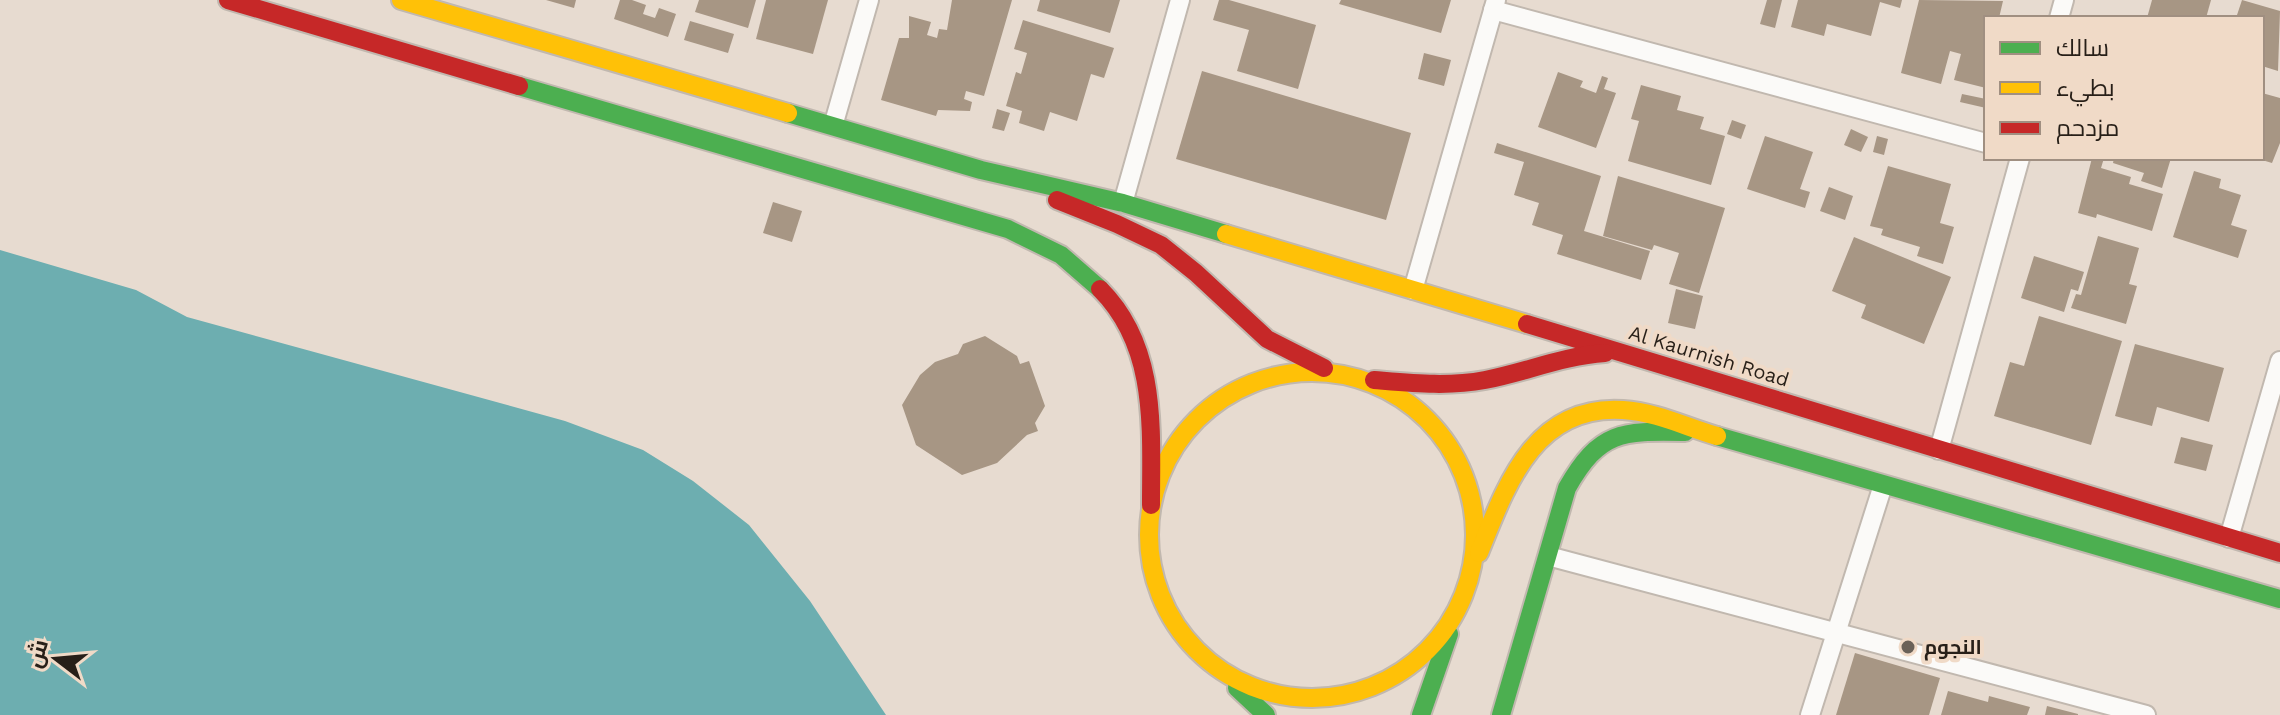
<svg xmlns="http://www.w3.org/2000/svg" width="2280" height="715" font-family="'Work Sans',Cairo,sans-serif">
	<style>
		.water { fill: #6daeb0 }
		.building { fill: #a79684 }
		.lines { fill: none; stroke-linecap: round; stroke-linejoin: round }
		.street-casing { stroke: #c1b8af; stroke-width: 22 }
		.fast-casing { stroke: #c1b8af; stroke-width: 22 }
		.slow-casing { stroke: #c1b8af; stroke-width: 22 }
		.jam-casing { stroke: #c1b8af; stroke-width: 22 }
		.street { stroke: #fbfaf8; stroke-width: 18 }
		.fast { stroke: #4caf50; stroke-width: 18 }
		.slow { stroke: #ffc107; stroke-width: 18 }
		.jam { stroke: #c62828; stroke-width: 18 }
		.poi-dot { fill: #6a6158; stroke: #f0dac7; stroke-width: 3 }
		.labels { text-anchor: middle; stroke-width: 8; stroke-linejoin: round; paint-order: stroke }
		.street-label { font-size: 20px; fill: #271f18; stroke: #f0dac7 }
		.poi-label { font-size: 20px; font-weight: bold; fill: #271f18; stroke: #f0dac7; text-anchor: start }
	</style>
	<rect width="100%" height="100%" fill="#e7dbd0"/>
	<!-- water -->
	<polygon class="water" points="0,250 136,290 187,317 565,421 643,450 693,481 749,525 810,601 886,715 0,715"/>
	<!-- building -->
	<g class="building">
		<polygon points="546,0 576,0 574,8"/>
		<polygon points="620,0 632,0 646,5 643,14 655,18 659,8 676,14 668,37 614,19"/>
		<polygon points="699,0 756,0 748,28 695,12"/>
		<polygon points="766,0 828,0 813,54 756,39"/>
		<polygon points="952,0 1012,0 984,96 966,91 964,99 972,102 970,111 938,110 936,116 881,100 899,38 909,38 909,16 931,22 927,35 937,38 939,29 947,30"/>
		<polygon points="1040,0 1120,0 1110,33 1037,11"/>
		<polygon points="1219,0 1229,0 1316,25 1298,89 1237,71 1249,30 1213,20"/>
		<polygon points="1341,0 1451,0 1441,33 1339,4"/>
		<polygon points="1767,0 1782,0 1775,28 1760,24"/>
		<polygon points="1798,0 1902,0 1900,8 1880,2 1871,36 1827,24 1824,36 1791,27"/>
		<polygon points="1919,0 2003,1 1999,18 1986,18 1986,88 1954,80 1961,54 1950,51 1941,84 1901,73"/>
		<polygon points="2152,0 2211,0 2206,18 2147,18"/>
		<polygon points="2242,0 2280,11 2278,71 2262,66 2262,18 2236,18"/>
		<polygon points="1023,20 1114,48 1104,78 1091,74 1077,121 1050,112 1044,131 1019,123 1022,111 1006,106 1016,72 1021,74 1027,53 1014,49"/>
		<polygon points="690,21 734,34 728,53 684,40"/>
		<polygon points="1424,53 1451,60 1444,86 1418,79"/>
		<polygon points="1202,71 1411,133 1386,220 1176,159"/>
		<polygon points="1558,72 1583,81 1580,87 1596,93 1602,76 1608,78 1604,89 1616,93 1596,148 1538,127"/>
		<polygon points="1641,85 1681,96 1677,110 1704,117 1700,129 1725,136 1711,185 1628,161 1639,121 1631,119"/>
		<polygon points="2262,93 2280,98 2280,143 2272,163 2262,160"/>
		<polygon points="1962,94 1986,99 1986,108 1960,102"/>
		<polygon points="997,109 1010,113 1004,131 992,128"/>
		<polygon points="1732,120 1746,125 1741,139 1727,134"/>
		<polygon points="1851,129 1868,137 1861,152 1844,145"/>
		<polygon points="1765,136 1813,152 1800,189 1810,192 1805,208 1747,189"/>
		<polygon points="1877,136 1888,139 1884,155 1873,152"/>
		<polygon points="1497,143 1601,176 1584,231 1650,251 1641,280 1557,254 1563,235 1532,225 1539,203 1514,195 1524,162 1494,153"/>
		<polygon points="2092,158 2104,158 2101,168 2131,177 2129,184 2163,194 2152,231 2097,214 2096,218 2078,213"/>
		<polygon points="2114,158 2171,158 2162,188 2141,181 2144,173 2113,163"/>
		<polygon points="1888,166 1951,184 1940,223 1954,227 1943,264 1917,256 1920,247 1881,235 1883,229 1870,226"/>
		<polygon points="2194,171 2221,179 2219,188 2241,195 2231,225 2247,230 2238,258 2173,237"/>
		<polygon points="1618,176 1725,208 1699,293 1669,284 1679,253 1654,245 1652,250 1603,236"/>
		<polygon points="1829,187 1853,196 1845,220 1820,211"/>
		<polygon points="773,202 802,211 792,242 763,233"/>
		<polygon points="2098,236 2139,248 2129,284 2137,286 2126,324 2071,308 2076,294 2081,295"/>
		<polygon points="1854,237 1951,277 1924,344 1861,318 1866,305 1832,291"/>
		<polygon points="2034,256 2084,272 2078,291 2071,289 2064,312 2021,298"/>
		<polygon points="1676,289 1703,296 1695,329 1668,323"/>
		<polygon points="2039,316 2122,341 2091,445 1994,416 2010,362 2024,366"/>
		<polygon points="985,336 1017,356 1020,364 1029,361 1045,406 1035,423 1038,431 1027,435 997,463 962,475 916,445 902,405 920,375 935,362 958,354 963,344"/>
		<polygon points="2135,344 2224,368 2209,422 2157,407 2152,426 2115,416"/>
		<polygon points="2181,437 2213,445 2206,471 2174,463"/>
		<polygon points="1855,653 1940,678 1929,715 1836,715"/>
		<polygon points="1948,691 1988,702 1989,696 2030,707 2027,715 1941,715"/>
		<polygon points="2047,706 2078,714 2078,715 2045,715"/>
	</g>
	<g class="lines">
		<!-- street casing -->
		<g class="street-casing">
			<g id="street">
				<polyline points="1493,10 1986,143"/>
				<polyline points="2059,18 2064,0"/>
				<polyline points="833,126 869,0"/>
				<polyline points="1123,203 1180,0"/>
				<polyline points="1413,290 1496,0"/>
				<polyline points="1939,450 2020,158"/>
				<polyline points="2229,538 2280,361"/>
				<polyline points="1548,556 2146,715"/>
				<polyline points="1810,715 1883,485"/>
			</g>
		</g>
		<!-- fast casing -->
		<g class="fast-casing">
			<g id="fast">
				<polyline points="519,86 1008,229 1061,255 1100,289"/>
				<polyline points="788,113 981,170 1123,203 1226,234"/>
				<polyline points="1717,436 2280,599"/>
				<polyline points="1237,688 1266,715"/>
				<polyline points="1421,715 1449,634"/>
				<path d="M1501,715L1567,488C1600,430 1622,431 1685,432"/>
			</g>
		</g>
		<!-- slow casing -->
		<g class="slow-casing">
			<g id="slow">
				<polyline points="401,0 788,113"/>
				<polyline points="1226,234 1527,324"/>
				<circle cx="1312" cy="535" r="163"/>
				<path d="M1479,553C1506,486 1534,404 1623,410C1656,412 1686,427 1717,436"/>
			</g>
		</g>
		<!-- jam casing -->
		<g class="jam-casing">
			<g id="jam">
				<polyline points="228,0 519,86"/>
				<polyline points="1057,200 1117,224 1161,245 1196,273 1267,339 1324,368"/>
				<path d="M1100,289C1158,347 1151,429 1151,505"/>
				<polyline points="1527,324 2280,553"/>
				<path d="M1374,380C1411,383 1448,387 1485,380C1526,372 1563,356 1605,353"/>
			</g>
		</g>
		<!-- street -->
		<use href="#street" class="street"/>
		<!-- fast -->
		<use href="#fast" class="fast"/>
		<!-- slow -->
		<use href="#slow" class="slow"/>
		<!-- jam -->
		<use href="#jam" class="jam"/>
	</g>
	<!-- markers -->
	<circle class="poi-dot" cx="1908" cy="647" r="8"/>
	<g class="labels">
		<!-- street labels -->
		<g class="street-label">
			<text transform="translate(1709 356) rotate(17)" y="7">Al Kaurnish Road</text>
		</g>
		<!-- poi labels -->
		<g class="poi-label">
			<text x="1924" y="654">النجوم</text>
		</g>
	</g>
	<!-- legend -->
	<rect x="1984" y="16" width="280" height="144" fill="#f0dac7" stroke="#a08f81" stroke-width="2"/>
	<rect x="2000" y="42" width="40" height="12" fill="#4caf50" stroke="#a08f81" stroke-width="2"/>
	<text x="2056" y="56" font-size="24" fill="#271f18">سالك</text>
	<rect x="2000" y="82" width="40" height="12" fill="#ffc107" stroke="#a08f81" stroke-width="2"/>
	<text x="2056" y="96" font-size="24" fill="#271f18">بطيء</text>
	<rect x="2000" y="122" width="40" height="12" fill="#c62828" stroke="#a08f81" stroke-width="2"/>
	<text x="2056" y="136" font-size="24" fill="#271f18">مزدحم</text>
	<!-- north arrow -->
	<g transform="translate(56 659) rotate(286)" stroke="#f0dac7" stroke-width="6" paint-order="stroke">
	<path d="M0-6L14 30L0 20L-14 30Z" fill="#271f18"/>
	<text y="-12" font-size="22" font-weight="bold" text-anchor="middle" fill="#271f18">ش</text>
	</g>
</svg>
